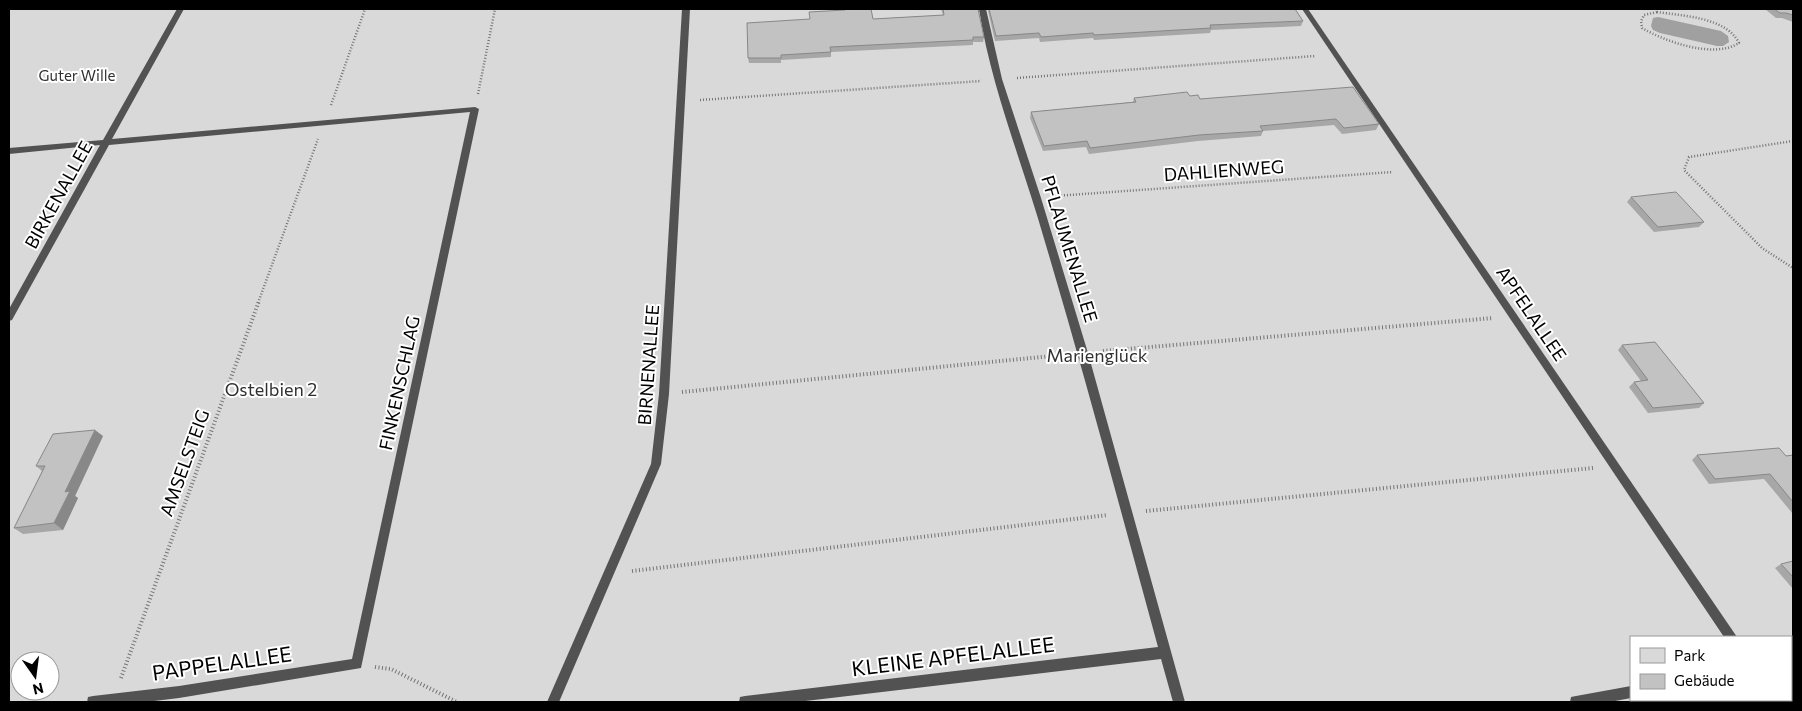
<svg xmlns="http://www.w3.org/2000/svg" width="1802" height="711" font-family="Commissioner,sans-serif">
	<style>
		.green { fill: #d9d9d9; fill-rule: evenodd }
		.water { fill: #a0a0a0 }
		.lines { fill: none; stroke-linecap: round; stroke-linejoin: round }
		.path-far1 { stroke: #747474; stroke-width: 2.5; stroke-dasharray: 1 2; stroke-linecap: butt }
		.path { stroke: #747474; stroke-width: 4; stroke-dasharray: 1 2.5; stroke-linecap: butt }
		.lane { fill: #525252; fill-rule: evenodd }
		.wall { fill: #a7a7a7 }
		.shaded-wall { fill: #888 }
		.building { fill: #c2c2c2; stroke: #888 }
		.labels { text-anchor: middle; stroke-width: 4; stroke-linejoin: round; paint-order: stroke }
		.far-park-label { font-size: 15px; fill: #303030; stroke: #fff }
		.street-label { font-size: 18px; fill: #000; stroke: #fff }
		.park-label { font-size: 18px; fill: #303030; stroke: #fff }
		.near-street-label { font-size: 21px; fill: #000; stroke: #fff }
	</style>
	<rect width="100%" height="100%" fill="#fff"/>
	<!-- green -->
	<path class="green" d="M9,9H1793V656L1791,657V637H1631V700H1791V664L1793,663V702H9ZM20,661H50V691H20Z"/>
	<!-- water -->
	<polygon class="water" points="1658,17 1721,31 1728,36 1729,42 1723,46 1717,46 1660,33 1653,30 1651,26 1653,18"/>
	<g class="lines">
		<!-- path-far1 -->
		<g class="path-far1">
			<path d="M1657,12C1683,16 1726,17 1739,43C1714,59 1666,42 1642,28L1641,21L1644,15Z"/>
			<polyline points="1017,78 1315,56"/>
			<polyline points="478,94 495,9"/>
			<polyline points="700,100 981,81"/>
			<polyline points="331,105 365,9"/>
			<polyline points="1793,141 1689,157 1684,170 1762,248 1793,268"/>
			<polyline points="1055,196 1393,172"/>
			<polyline points="258,303 318,139"/>
		</g>
		<!-- path -->
		<g class="path">
			<polyline points="1103,351 1493,318"/>
			<polyline points="682,392 1062,355"/>
			<polyline points="1146,511 1593,468"/>
			<polyline points="632,571 1108,515"/>
			<polyline points="375,667 391,669 457,702"/>
			<polyline points="121,678 259,301"/>
			<polyline points="1751,700 1752,702"/>
		</g>
		<!-- lane -->
		<g class="lane">
			<polygon points="177,9 184,9 112,139 475,107 479,109 361,668 179,698 146,702 87,702 88,697 93,696 179,686 352,659 470,112 109,145 12,320 9,321 9,309 100,145 9,154 9,148 103,140"/>
			<polygon points="682,9 690,9 669,394 661,464 559,702 547,702 651,464 659,394"/>
			<path d="M979,9H986L1002,79L1041,198L1088,353L1185,702H1173L1161,659L797,702H739L740,697L745,696L1158,647C1121,512 1085,376 1045,242C1023,164 991,88 979,9Z"/>
			<polygon points="1302,9 1308,9 1737,637 1724,637"/>
			<rect x="1791" y="654" width="2" height="12"/>
			<polygon points="1631,686 1631,698 1610,702 1570,702 1571,697 1576,696"/>
		</g>
	</g>
	<!-- wall -->
	<g class="wall">
		<polygon points="845,9 871,9 873,19 943,15 941,9 978,9 984,37 983,42 973,42 973,45 831,52 831,57 781,60 781,63 749,63 748,58 810,19 845,10"/>
		<polygon points="989,9 1295,9 1303,21 1301,26 1211,30 1210,33 1094,40 1093,38 1040,42 1039,38 995,41 988,11"/>
		<polygon points="1765,9 1793,9 1793,22 1782,18 1776,18"/>
		<polygon points="1190,96 1200,99 1379,124 1376,130 1342,134 1334,125 1263,131 1261,136 1198,141 1089,154 1086,147 1043,151 1030,118 1031,112 1133,102 1134,98"/>
		<polygon points="1631,197 1704,222 1699,227 1654,232 1627,202"/>
		<polygon points="1622,345 1704,403 1699,408 1648,413 1629,387 1634,382 1641,381 1618,350"/>
		<polygon points="103,436 75,496 78,498 63,530 23,534 14,528 42,471 36,466"/>
		<polygon points="1697,455 1786,456 1793,455 1793,514 1764,479 1709,484 1692,460"/>
		<polygon points="1793,561 1793,589 1775,568 1781,564"/>
	</g>
	<!-- shaded-wall -->
	<polygon class="shaded-wall" points="95,430 103,436 75,496 78,498 63,530 54,523 65,492"/>
	<!-- building -->
	<g class="building">
		<polygon points="845,9 871,9 873,19 944,15 943,9 978,9 984,37 973,37 973,40 830,47 831,52 781,55 781,58 748,58 747,23 810,19 809,12 845,10"/>
		<polygon points="989,9 1295,9 1303,21 1210,25 1211,28 1094,35 1093,33 1041,37 1039,33 996,36"/>
		<polygon points="1774,9 1793,9 1793,15 1786,13 1780,13"/>
		<polygon points="1353,87 1379,124 1344,128 1336,119 1260,126 1263,131 1199,135 1090,148 1087,141 1044,146 1031,112 1136,102 1134,98 1187,92 1190,96 1198,95 1200,99"/>
		<polygon points="1676,192 1704,222 1658,227 1631,197"/>
		<polygon points="1655,342 1704,403 1653,408 1634,382 1648,380 1622,345"/>
		<polygon points="95,430 65,492 70,491 54,523 14,528 45,466 36,466 53,434"/>
		<polygon points="1779,448 1786,456 1793,455 1793,502 1770,474 1715,479 1697,455"/>
		<polygon points="1793,561 1793,577 1781,564"/>
	</g>
	<g class="labels">
		<!-- far-park labels -->
		<g class="far-park-label">
			<text x="77" y="81">Guter Wille</text>
		</g>
		<!-- street labels -->
		<g class="street-label">
			<text transform="translate(1224 171) rotate(-4)" y="6">DAHLIENWEG</text>
			<text transform="translate(59 195) rotate(-61)" y="6">BIRKENALLEE</text>
			<text transform="translate(1069 249) rotate(73)" y="6">PFLAUMENALLEE</text>
			<text transform="translate(1531 314) rotate(56)" y="6">APFELALLEE</text>
			<text transform="translate(649 365) rotate(-86)" y="6">BIRNENALLEE</text>
			<text transform="translate(400 383) rotate(-78)" y="6">FINKENSCHLAG</text>
			<text transform="translate(185 463) rotate(-70)" y="6">AMSELSTEIG</text>
		</g>
		<!-- park labels -->
		<g class="park-label">
			<text x="1097" y="362">Marienglück</text>
			<text x="271" y="396">Ostelbien 2</text>
		</g>
		<!-- near-street labels -->
		<g class="near-street-label">
			<text transform="translate(953 657) rotate(-7)" y="7">KLEINE APFELALLEE</text>
			<text transform="translate(222 664) rotate(-8)" y="7">PAPPELALLEE</text>
		</g>
	</g>
	<!-- border -->
	<rect width="1802" height="711" fill="none" stroke="#000000" stroke-width="20"/>
	<!-- legend -->
	<rect x="1630" y="636" width="162" height="65" fill="#ffffff" stroke="#999999"/>
	<rect x="1640" y="648" width="25" height="15" fill="#d9d9d9" stroke="#999999"/>
	<text x="1674" y="661" font-size="15" fill="#000000">Park</text>
	<rect x="1640" y="674" width="25" height="15" fill="#c2c2c2" stroke="#999999"/>
	<text x="1674" y="686" font-size="15" fill="#000000">Gebäude</text>
	<!-- north arrow -->
	<g transform="translate(35 676) rotate(166)"><circle r="24" fill="#ffffff" stroke="#999999"/>
	<path d="M0-4L9 19L0 12L-9 19Z" fill="#000000"/>
	<text y="-8" font-size="14" font-weight="bold" text-anchor="middle" fill="#000000">N</text>
	</g>
</svg>
